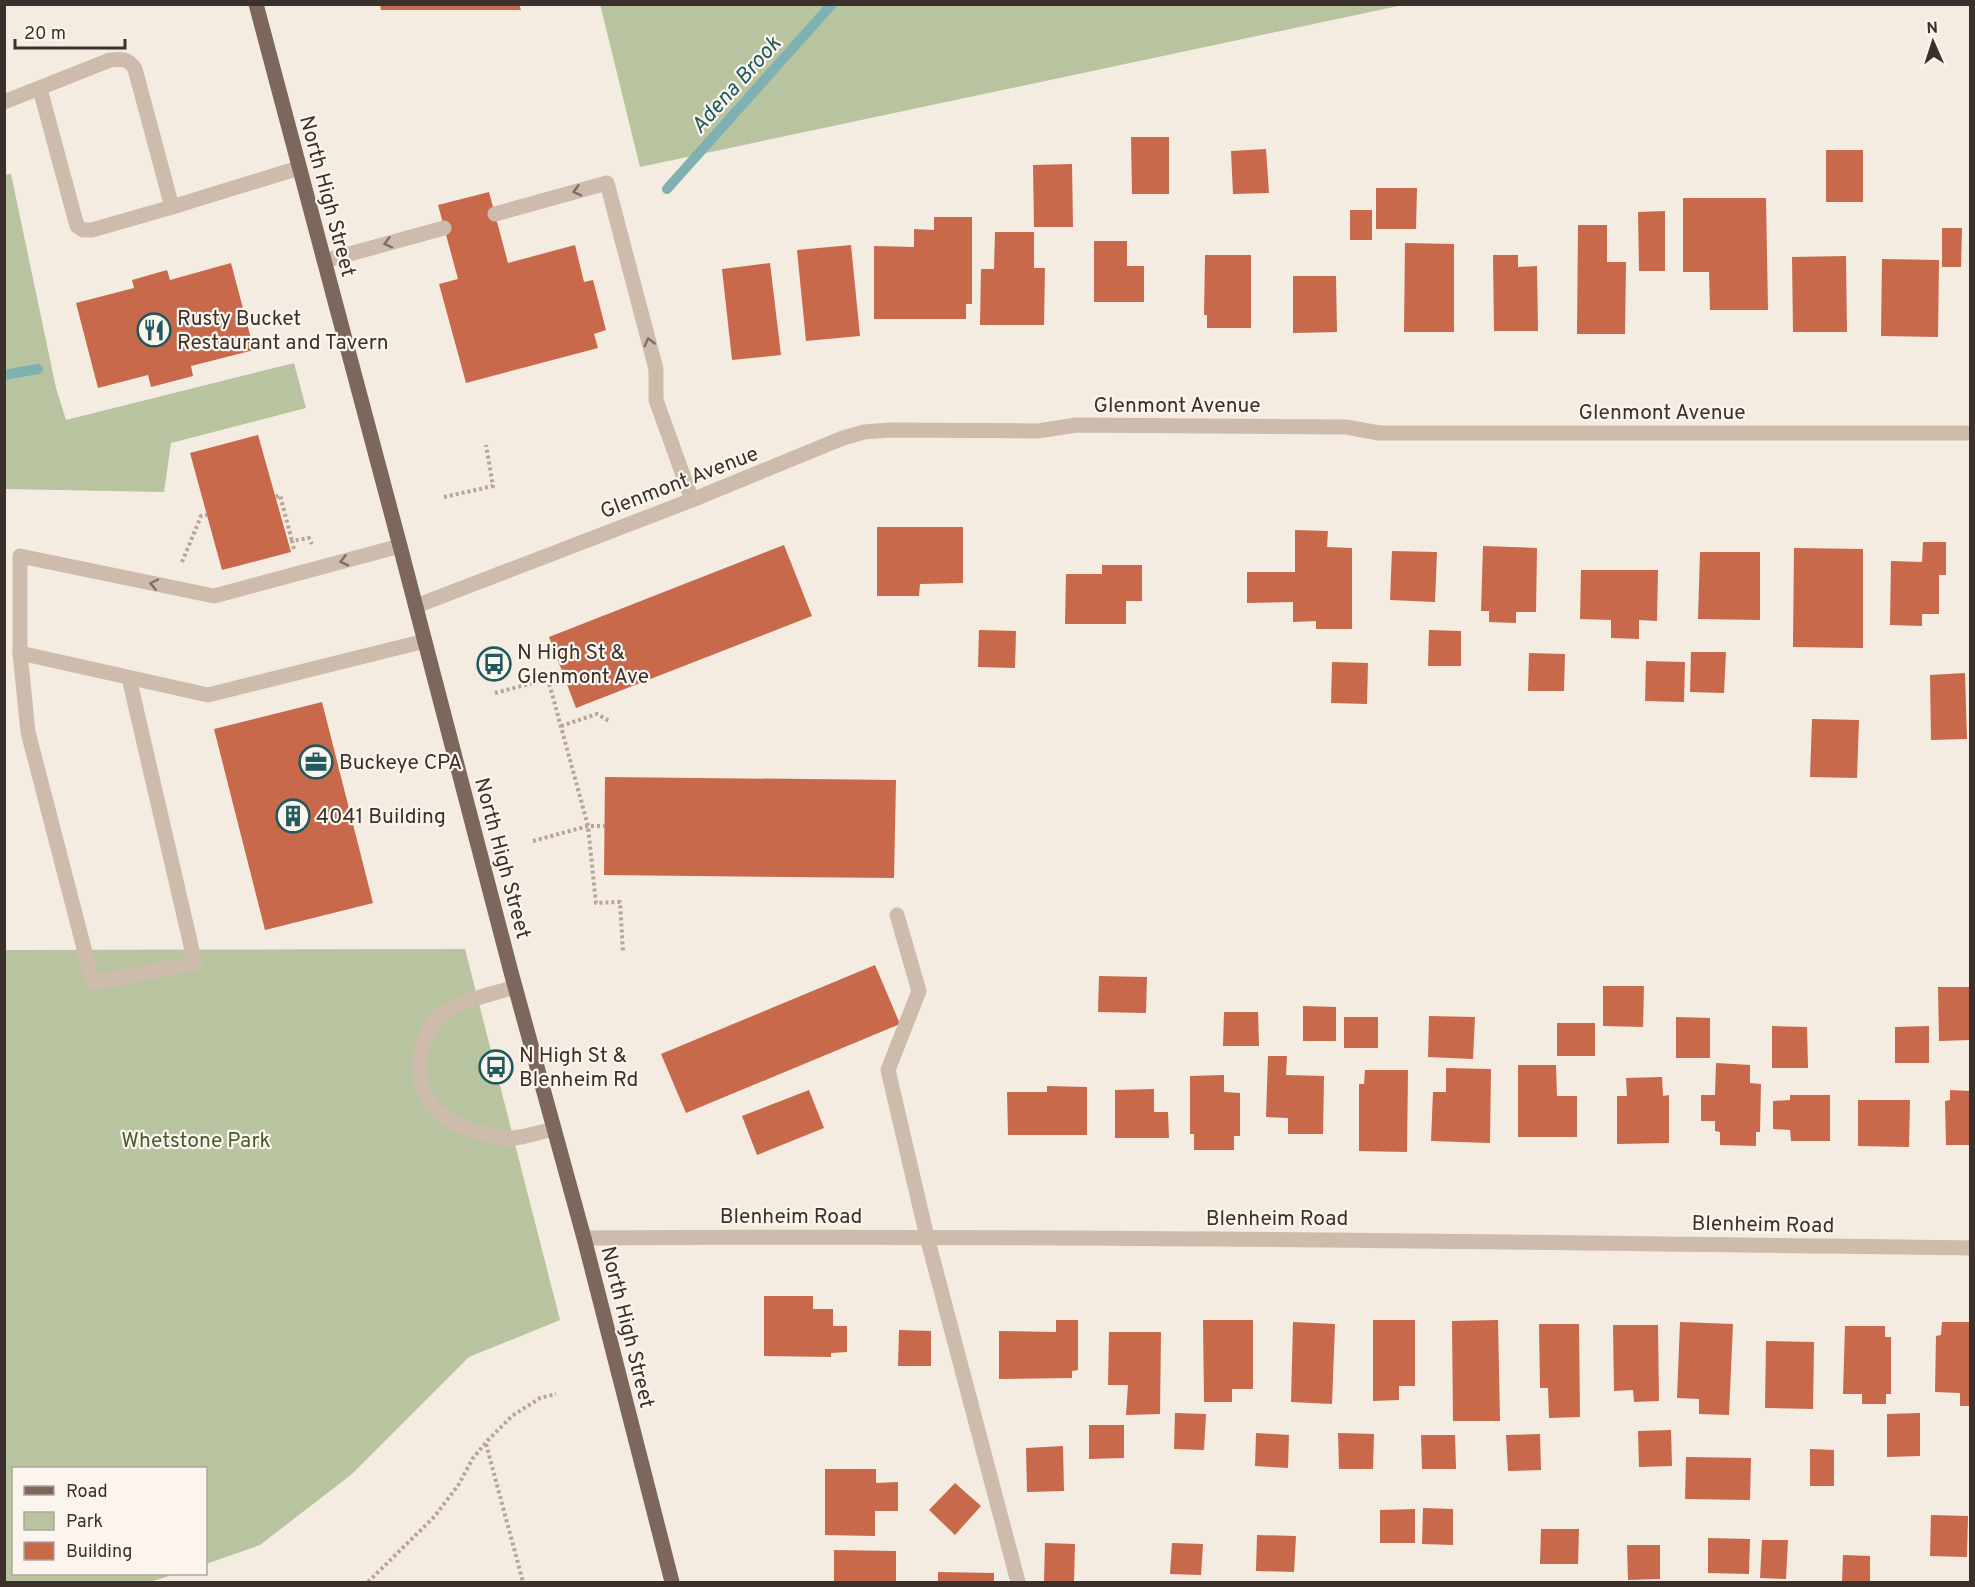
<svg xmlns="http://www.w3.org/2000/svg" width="1975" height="1587" font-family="Overpass,sans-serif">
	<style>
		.green { fill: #b8c4a0 }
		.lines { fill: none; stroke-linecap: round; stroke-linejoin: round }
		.stream { stroke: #7fb0b2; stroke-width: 10 }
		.building { fill: #c8694b }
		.path { stroke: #b9a596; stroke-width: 4; stroke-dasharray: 3 3; stroke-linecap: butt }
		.service { stroke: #cdbbac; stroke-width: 15 }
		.minor { stroke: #cdbbac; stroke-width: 15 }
		.primary { stroke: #7d675c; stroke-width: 15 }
		.oneway { stroke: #7d6f65 }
		.labels { text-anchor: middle; stroke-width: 4.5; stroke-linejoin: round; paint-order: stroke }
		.street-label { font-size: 21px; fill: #3b302b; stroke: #fbf5ee }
		.poi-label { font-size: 21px; fill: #3b302b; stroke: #fbf5ee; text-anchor: start }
		.park-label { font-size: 21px; fill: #4a5a2e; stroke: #fbf5ee }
		.water-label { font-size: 22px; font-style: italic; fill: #1f5a5e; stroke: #fbf5ee }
	</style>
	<rect width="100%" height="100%" fill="#f4ebe1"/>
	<!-- green -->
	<g class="green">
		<polygon points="600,4 1403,4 1403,5 640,167"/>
		<polygon points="11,174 56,388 66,420 294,363 306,408 171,443 164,492 5,489 4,175"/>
		<polygon points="465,949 560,1320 469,1357 352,1474 260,1545 206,1564 206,1468 14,1468 14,1574 176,1574 149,1582 5,1582 4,950"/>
	</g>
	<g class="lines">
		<!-- stream -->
		<g class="stream">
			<polyline points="667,189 832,4"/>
			<polyline points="4,375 38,369"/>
		</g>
	</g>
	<!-- building -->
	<g class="building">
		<polygon points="380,4 519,4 521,10 381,10"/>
		<polygon points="1131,137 1169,137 1169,194 1132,194"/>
		<polygon points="1266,149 1269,193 1233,194 1231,151"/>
		<rect x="1826" y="150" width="37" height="52"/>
		<polygon points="1072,164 1073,227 1034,227 1033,165"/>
		<polygon points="1376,188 1417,188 1416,229 1376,229"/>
		<polygon points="489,192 508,263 575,245 584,282 593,280 606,330 594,334 598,348 466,383 439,284 458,279 438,205"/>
		<polygon points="1683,198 1766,198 1768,310 1710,310 1709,272 1683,272"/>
		<rect x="1350" y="210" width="22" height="30"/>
		<polygon points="1665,211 1665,271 1639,271 1638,212"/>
		<polygon points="934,217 972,217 972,304 966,304 966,319 874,319 874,246 914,247 914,229 934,230"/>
		<polygon points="1578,225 1607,225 1607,262 1626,262 1625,334 1577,334"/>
		<polygon points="1942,228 1962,228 1961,267 1942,267"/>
		<polygon points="995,232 1034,232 1034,268 1045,268 1044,325 980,325 981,269 994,269"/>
		<polygon points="1094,241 1127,241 1127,266 1144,266 1144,302 1094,302"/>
		<polygon points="1405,243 1454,244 1454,332 1404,332"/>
		<polygon points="851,245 860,336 806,341 797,250"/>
		<polygon points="1205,255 1251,255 1251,328 1207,328 1207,315 1204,315"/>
		<polygon points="1493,255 1518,255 1518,267 1537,266 1538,331 1494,331"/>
		<polygon points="1846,256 1847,332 1793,332 1792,257"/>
		<polygon points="1882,259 1939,260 1938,337 1881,336"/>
		<polygon points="231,263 254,350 191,366 193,376 151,387 148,375 98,388 76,303 134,288 132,280 167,270 170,280"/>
		<polygon points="770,263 781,355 732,360 722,269"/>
		<polygon points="1293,276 1336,276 1337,332 1293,333"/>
		<polygon points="258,435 291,552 222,570 190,453"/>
		<polygon points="877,527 963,527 963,583 920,584 919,596 877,596"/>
		<polygon points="1295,530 1328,531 1327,547 1352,548 1352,629 1316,629 1316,621 1293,622 1293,602 1247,603 1247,572 1295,572"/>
		<polygon points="1923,542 1946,542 1946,575 1939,575 1939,614 1922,614 1922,626 1890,625 1891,561 1922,562"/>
		<polygon points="784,545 812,616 576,708 549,637"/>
		<polygon points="1483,546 1537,548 1536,612 1516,612 1516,623 1489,622 1489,611 1481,611"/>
		<polygon points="1794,548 1863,549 1863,648 1793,647"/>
		<polygon points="1392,551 1437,552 1435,602 1390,600"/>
		<polygon points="1700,552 1760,552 1760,620 1698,619"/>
		<polygon points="1102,565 1142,565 1142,601 1126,601 1126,624 1065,624 1066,574 1102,574"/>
		<polygon points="1581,570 1658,570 1657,621 1639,620 1639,639 1611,638 1611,620 1580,619"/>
		<polygon points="979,630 1016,631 1015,668 978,667"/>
		<polygon points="1429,630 1461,631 1461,666 1428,666"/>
		<polygon points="1691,652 1726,652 1724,693 1690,692"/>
		<polygon points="1529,653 1565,654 1564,691 1528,691"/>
		<polygon points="1646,661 1685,662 1684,702 1645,701"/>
		<polygon points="1332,662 1368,663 1367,704 1331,703"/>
		<polygon points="1965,673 1967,739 1931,740 1930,675"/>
		<polygon points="322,702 373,903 265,930 214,729"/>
		<polygon points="1812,719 1859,720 1857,778 1810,777"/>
		<polygon points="605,777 896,780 894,878 604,875"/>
		<polygon points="875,965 900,1024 686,1113 661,1054"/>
		<polygon points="1099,976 1147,977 1146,1013 1098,1012"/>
		<polygon points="1603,986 1644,986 1643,1027 1603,1026"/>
		<polygon points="1938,987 1970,987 1970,1040 1939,1041"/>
		<polygon points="1303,1006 1336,1007 1336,1041 1303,1041"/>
		<polygon points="1224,1012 1258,1012 1259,1046 1223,1046"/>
		<polygon points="1429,1016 1475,1017 1473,1059 1428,1057"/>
		<rect x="1344" y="1017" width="34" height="31"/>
		<polygon points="1676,1017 1710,1018 1710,1058 1676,1058"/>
		<rect x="1557" y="1023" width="38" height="33"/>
		<polygon points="1772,1026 1807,1027 1808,1068 1772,1068"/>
		<polygon points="1929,1026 1929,1063 1895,1063 1895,1027"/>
		<polygon points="1268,1056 1287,1056 1286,1075 1324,1076 1323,1134 1288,1134 1288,1118 1266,1117"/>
		<polygon points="1716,1063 1750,1065 1750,1083 1761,1084 1760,1132 1756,1132 1756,1146 1720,1145 1720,1132 1715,1131 1715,1121 1701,1121 1701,1095 1715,1095"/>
		<polygon points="1518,1065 1556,1065 1557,1096 1577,1096 1577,1137 1518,1137"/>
		<polygon points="1446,1068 1491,1069 1490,1143 1431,1141 1433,1092 1446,1092"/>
		<polygon points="1365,1070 1408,1070 1407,1152 1359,1151 1359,1084 1364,1084"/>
		<polygon points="1224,1075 1224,1092 1240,1093 1240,1136 1234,1136 1234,1150 1194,1150 1194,1134 1190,1134 1190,1076"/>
		<polygon points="1662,1077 1663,1096 1669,1095 1669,1143 1617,1144 1617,1096 1627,1096 1626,1078"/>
		<polygon points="1047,1086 1087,1087 1087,1135 1008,1135 1007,1092 1047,1092"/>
		<polygon points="1154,1089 1154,1112 1168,1112 1169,1138 1115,1138 1115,1090"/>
		<polygon points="809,1090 824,1128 757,1155 742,1116"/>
		<polygon points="1950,1090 1970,1091 1970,1145 1946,1145 1945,1101 1950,1100"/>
		<polygon points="1790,1095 1830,1095 1830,1141 1791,1141 1790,1130 1773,1129 1773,1101 1790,1100"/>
		<polygon points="1858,1100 1910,1100 1909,1147 1858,1146"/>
		<polygon points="764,1296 813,1296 813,1309 833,1309 833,1326 847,1326 847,1352 831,1353 831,1357 764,1356"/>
		<polygon points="1056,1320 1078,1320 1078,1370 1072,1371 1072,1378 999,1379 999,1331 1056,1332"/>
		<polygon points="1203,1320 1253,1320 1253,1389 1232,1389 1232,1402 1204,1402"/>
		<polygon points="1373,1320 1415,1320 1415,1386 1399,1386 1399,1400 1373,1401"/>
		<polygon points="1498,1320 1500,1421 1453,1421 1452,1321"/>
		<polygon points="1293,1322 1335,1324 1332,1404 1291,1402"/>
		<polygon points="1680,1322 1733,1324 1729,1415 1699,1414 1699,1399 1677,1398"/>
		<polygon points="1942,1322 1970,1322 1970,1406 1960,1406 1960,1393 1935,1392 1936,1336 1941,1335"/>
		<polygon points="1539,1324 1579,1324 1580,1417 1549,1418 1548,1388 1540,1388"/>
		<polygon points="1613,1325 1658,1325 1659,1401 1634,1402 1633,1390 1614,1391"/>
		<polygon points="1845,1326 1885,1326 1885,1337 1891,1337 1891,1394 1886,1394 1886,1404 1862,1404 1862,1394 1843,1394"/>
		<polygon points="899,1330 931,1331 931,1366 898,1366"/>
		<polygon points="1109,1332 1161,1332 1160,1414 1126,1415 1128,1385 1108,1385"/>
		<polygon points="1766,1341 1814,1342 1813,1409 1765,1408"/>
		<polygon points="1175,1413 1206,1414 1204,1450 1174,1449"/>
		<polygon points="1920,1413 1920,1456 1887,1457 1887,1414"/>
		<polygon points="1089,1425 1124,1425 1124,1458 1089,1459"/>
		<polygon points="1671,1430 1672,1466 1639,1467 1638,1431"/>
		<polygon points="1256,1433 1289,1435 1288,1468 1255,1466"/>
		<polygon points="1338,1433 1374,1434 1373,1469 1339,1469"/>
		<polygon points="1540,1434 1541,1470 1508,1471 1506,1435"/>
		<polygon points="1421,1435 1455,1435 1456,1469 1422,1469"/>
		<polygon points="1063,1446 1064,1491 1027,1492 1026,1448"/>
		<polygon points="1810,1449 1834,1450 1834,1486 1810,1486"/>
		<polygon points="1686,1457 1751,1458 1750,1500 1685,1499"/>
		<polygon points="825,1469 876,1469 876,1483 898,1482 898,1511 875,1511 875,1536 825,1535"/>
		<polygon points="955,1483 981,1506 955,1535 929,1510"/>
		<polygon points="1423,1508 1453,1509 1453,1545 1422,1544"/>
		<polygon points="1415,1509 1415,1543 1380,1543 1380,1510"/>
		<polygon points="1931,1515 1968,1516 1967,1557 1930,1556"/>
		<polygon points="1541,1529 1579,1529 1578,1564 1540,1564"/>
		<polygon points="1257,1535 1296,1536 1294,1572 1256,1571"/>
		<polygon points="1708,1538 1750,1539 1749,1574 1708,1573"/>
		<polygon points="1762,1540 1788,1540 1786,1579 1760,1578"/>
		<polygon points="1045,1543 1075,1544 1074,1582 1044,1582"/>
		<polygon points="1172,1543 1203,1544 1201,1575 1170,1574"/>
		<polygon points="1627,1545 1660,1545 1660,1579 1628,1580"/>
		<polygon points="834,1550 896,1551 896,1582 834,1582"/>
		<polygon points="1843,1555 1870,1556 1870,1582 1842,1582"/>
		<polygon points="938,1572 994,1573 994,1582 938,1582"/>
	</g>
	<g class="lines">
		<!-- path -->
		<g class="path">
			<polyline points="276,497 280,495 292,541"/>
			<polyline points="444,497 493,486 486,445"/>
			<polyline points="294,549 292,541 309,538 312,544"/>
			<polyline points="182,562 201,516 207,515"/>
			<polyline points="495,693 548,679 588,826 596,903 620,902 623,952"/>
			<polyline points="561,726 597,714 611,722"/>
			<polyline points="533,841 588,826 605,826"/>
			<polyline points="486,1444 523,1582"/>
			<polyline points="368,1582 435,1516 459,1484 473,1458 489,1439 512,1416 540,1398 556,1394"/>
		</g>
		<!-- service -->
		<g class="service">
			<polyline points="40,89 77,226 83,230 92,230 172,207"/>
			<path d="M4,102L110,60C122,59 128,58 135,69L172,207L299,168"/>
			<polyline points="495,214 607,183 656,369 656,400 692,500"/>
			<polyline points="324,261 444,228"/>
			<polyline points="20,653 208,695 425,641"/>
			<polyline points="129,678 195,963 93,983 28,732 20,653 20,556 214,596 400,546"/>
			<polyline points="897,915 919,991 888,1070 927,1237 1018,1582"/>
			<path d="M515,987C493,994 459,1001 442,1014C414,1037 411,1089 440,1113C456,1127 483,1135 504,1138C519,1140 539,1132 554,1129"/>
		</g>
		<!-- minor -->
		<g class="minor">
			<polyline points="416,606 692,500 843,438 864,432 890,430 1038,431 1076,425 1346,427 1379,433 1970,433"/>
			<path d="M584,1238C1046,1235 1508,1242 1970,1248"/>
		</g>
		<!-- primary -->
		<polyline class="primary" points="256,4 400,546 511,972 584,1238 672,1582"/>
	</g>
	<!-- one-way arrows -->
	<defs><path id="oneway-chevron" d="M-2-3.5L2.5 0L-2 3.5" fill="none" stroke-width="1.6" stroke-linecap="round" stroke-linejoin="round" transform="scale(1.5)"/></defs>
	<g class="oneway">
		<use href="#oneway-chevron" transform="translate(577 191) rotate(165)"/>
		<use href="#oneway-chevron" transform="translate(388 243) rotate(165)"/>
		<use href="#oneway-chevron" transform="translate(649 342) rotate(-105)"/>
		<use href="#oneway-chevron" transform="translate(344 561) rotate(165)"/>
		<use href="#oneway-chevron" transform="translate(154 584) rotate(-168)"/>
	</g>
	<!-- icons -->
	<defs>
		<g id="restaurant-ring" transform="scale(1.725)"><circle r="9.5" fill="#fbf5ee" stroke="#1f5a5e" stroke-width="1.5"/><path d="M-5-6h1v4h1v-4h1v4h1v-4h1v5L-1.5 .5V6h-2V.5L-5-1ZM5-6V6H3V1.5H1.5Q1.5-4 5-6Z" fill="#1f5a5e"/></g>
		<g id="bus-ring" transform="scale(1.725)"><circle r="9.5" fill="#fbf5ee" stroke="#1f5a5e" stroke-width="1.5"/><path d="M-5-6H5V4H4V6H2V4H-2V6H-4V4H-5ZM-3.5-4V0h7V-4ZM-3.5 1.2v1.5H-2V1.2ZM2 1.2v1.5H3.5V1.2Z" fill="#1f5a5e"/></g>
		<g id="office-ring" transform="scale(1.725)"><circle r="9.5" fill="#fbf5ee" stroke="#1f5a5e" stroke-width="1.5"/><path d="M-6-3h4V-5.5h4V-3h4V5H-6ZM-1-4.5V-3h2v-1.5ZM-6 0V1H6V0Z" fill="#1f5a5e"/></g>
		<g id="building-ring" transform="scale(1.725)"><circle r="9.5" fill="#fbf5ee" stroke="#1f5a5e" stroke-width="1.5"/><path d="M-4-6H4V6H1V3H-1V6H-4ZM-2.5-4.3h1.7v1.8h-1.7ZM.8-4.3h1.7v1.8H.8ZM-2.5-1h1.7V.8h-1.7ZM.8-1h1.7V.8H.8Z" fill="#1f5a5e"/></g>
	</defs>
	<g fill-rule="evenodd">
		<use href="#restaurant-ring" x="154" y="330"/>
		<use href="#bus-ring" x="494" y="664"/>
		<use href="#office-ring" x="316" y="762"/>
		<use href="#building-ring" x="293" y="816"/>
		<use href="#bus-ring" x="496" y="1067"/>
	</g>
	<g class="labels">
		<!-- street labels -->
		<g class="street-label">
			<text transform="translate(328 196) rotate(75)" y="7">North High Street</text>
			<text x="1177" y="412">Glenmont Avenue</text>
			<text x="1662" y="419">Glenmont Avenue</text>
			<text transform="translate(679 482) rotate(-21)" y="7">Glenmont Avenue</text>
			<text transform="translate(503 858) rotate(75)" y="7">North High Street</text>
			<text x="791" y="1223">Blenheim Road</text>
			<text x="1277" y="1225">Blenheim Road</text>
			<text transform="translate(1763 1224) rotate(1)" y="7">Blenheim Road</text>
			<text transform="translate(628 1327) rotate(76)" y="7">North High Street</text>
		</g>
		<!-- poi labels -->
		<g class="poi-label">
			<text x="177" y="325">Rusty Bucket<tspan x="177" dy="24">Restaurant and Tavern</tspan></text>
			<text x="517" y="659">N High St &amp;<tspan x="517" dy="24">Glenmont Ave</tspan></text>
			<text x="339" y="769">Buckeye CPA</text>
			<text x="316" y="823">4041 Building</text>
			<text x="519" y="1062">N High St &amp;<tspan x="519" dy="24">Blenheim Rd</tspan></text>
		</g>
		<!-- park labels -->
		<g class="park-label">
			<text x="196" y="1147">Whetstone Park</text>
		</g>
		<!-- water labels -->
		<g class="water-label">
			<text transform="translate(735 84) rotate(-48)" y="8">Adena Brook</text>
		</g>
	</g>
	<!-- border -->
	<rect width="1975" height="1587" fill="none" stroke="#3b302b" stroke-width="12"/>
	<!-- legend -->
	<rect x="12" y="1467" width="195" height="108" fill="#fbf5ee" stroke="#aea6a0" stroke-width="1.5"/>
	<rect x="24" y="1486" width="30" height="9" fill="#7d675c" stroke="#aea6a0" stroke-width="1.5"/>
	<text x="66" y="1497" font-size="18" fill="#3b302b">Road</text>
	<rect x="24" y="1512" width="30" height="18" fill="#b8c4a0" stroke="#aea6a0" stroke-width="1.5"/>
	<text x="66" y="1527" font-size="18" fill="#3b302b">Park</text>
	<rect x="24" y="1542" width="30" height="18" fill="#c8694b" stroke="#aea6a0" stroke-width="1.5"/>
	<text x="66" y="1557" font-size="18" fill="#3b302b">Building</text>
	<!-- north arrow -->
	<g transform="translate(1933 42) rotate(357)" stroke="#fbf5ee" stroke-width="4.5" paint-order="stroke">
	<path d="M0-4.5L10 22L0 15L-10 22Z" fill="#3b302b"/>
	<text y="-9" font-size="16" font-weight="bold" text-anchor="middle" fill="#3b302b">N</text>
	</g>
	<!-- scale -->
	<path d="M15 39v9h110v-9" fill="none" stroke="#3b302b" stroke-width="3"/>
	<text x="24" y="39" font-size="18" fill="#3b302b" stroke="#fbf5ee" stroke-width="4.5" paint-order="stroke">20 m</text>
</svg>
